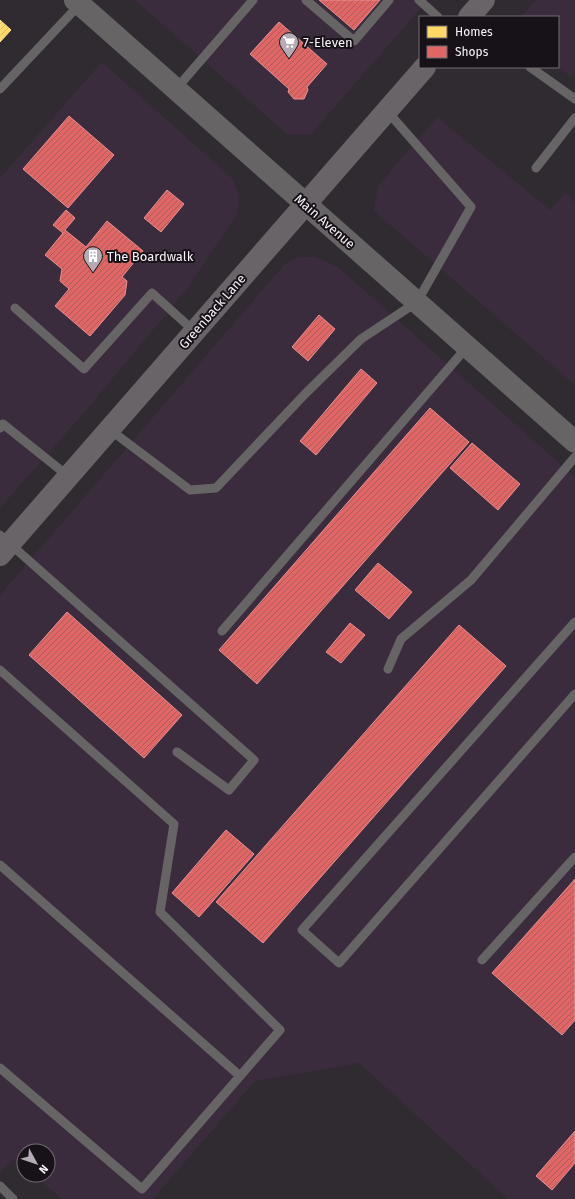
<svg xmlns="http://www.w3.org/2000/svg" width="575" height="1199" font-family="'Fira Sans',sans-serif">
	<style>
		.built { fill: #3a2c3c }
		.homes { fill: url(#homes-hatch); stroke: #fee092 }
		.shops { fill: url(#shops-hatch); stroke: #e89092 }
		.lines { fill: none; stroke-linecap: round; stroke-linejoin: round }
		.service { stroke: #676466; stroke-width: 9 }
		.tertiary { stroke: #676466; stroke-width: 22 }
		.primary { stroke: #696468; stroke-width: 22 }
		.labels { text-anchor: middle; stroke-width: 4; stroke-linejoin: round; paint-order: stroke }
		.poi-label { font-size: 13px; fill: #faf2fa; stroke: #171218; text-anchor: start }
		.street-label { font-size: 13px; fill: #faf2fa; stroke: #171218 }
	</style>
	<defs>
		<pattern id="homes-hatch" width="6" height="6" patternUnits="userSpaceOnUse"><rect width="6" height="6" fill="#ffd966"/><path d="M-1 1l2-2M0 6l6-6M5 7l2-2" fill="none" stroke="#dbbc61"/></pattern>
		<pattern id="shops-hatch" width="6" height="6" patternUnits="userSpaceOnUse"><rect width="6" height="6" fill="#e06666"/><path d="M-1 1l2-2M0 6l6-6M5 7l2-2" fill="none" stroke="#ac5c5d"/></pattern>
	</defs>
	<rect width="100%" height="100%" fill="#302a31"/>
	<!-- built -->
	<g class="built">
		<polygon points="135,0 428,0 311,134 288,135"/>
		<polygon points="536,0 575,0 575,72 571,77 558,66 558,17 521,17"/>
		<polygon points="102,62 233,179 239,198 237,214 186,290 88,408 0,508 0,178"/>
		<polygon points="437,117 550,210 565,193 575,202 575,385 374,211 378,186"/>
		<polygon points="298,257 316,257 338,267 575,477 575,1199 508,1199 359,1063 255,1081 153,1199 62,1199 34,1175 48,1175 48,1151 24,1151 24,1167 14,1159 0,1173 0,595 284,265"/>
	</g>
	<!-- homes -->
	<polygon class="homes" points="0,20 11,30 0,42"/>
	<!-- shops -->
	<g class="shops">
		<polygon points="319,0 380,0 354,30"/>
		<polygon points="279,22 327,64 307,87 308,90 304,99 294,99 288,92 289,89 250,54"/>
		<polygon points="69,116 114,155 68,208 23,169"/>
		<polygon points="167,190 184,204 161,232 144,218"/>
		<polygon points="66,210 75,218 65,230 86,247 107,221 143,251 122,277 127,281 125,295 90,336 55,306 69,289 60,281 62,269 45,255 63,233 53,225"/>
		<polygon points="319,315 335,329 308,361 292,347"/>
		<polygon points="361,369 377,383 316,455 300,441"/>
		<polygon points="430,408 469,442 257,684 219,650"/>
		<polygon points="472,443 520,484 498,510 450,468"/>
		<polygon points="378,563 412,592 389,619 355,590"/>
		<polygon points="67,612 182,715 144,758 29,655"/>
		<polygon points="350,623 365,635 341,663 326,652"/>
		<polygon points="459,625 506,666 263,943 216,902"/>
		<polygon points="226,830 254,854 199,917 172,893"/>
		<polygon points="575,879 575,1020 562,1035 492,973"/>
		<polygon points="575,1131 575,1163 552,1190 536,1176"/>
	</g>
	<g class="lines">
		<!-- service -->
		<g class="service">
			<polyline points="306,0 354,41 389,0"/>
			<polyline points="419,0 438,17"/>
			<polyline points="530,67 575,99"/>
			<polyline points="0,89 80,4"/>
			<polyline points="176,89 253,0"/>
			<polyline points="536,168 575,118"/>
			<polyline points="15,308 84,369 152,293 194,331"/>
			<polyline points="0,428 3,424 68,476"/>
			<polyline points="109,429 190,490 216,488 305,394 361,339 417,302 471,207 387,111"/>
			<polyline points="0,535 254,760 229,790 177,752"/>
			<polyline points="575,622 302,930 339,963 575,694"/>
			<polyline points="222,631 467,347"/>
			<polyline points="388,669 401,639 471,580 575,457"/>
			<polyline points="0,670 174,824 160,912 280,1030 142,1189 0,1068"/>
			<polyline points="0,865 240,1076"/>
			<polyline points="482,960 575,857"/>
			<polyline points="0,1186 13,1199"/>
		</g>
		<!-- tertiary -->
		<polyline class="tertiary" points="75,0 575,442"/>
		<!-- primary -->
		<g class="primary">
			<polyline points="469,17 484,0"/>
			<polyline points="0,555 425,67"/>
		</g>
	</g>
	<!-- icons -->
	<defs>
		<g id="supermarket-pin" transform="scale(1)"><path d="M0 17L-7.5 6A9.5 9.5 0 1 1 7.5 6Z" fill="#b3acb4" stroke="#171218"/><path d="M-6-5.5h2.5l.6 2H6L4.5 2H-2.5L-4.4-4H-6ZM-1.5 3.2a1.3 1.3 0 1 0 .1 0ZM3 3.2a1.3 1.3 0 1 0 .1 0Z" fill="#fff"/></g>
		<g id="building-pin" transform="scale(1)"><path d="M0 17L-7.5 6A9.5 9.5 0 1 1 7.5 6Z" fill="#b3acb4" stroke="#171218"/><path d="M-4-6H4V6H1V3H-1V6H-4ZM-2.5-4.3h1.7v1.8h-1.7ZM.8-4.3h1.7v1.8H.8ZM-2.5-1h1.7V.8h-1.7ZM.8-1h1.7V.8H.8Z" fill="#fff"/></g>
	</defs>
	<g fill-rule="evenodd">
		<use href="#supermarket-pin" x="289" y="42"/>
		<use href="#building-pin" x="93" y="256"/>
	</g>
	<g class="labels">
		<!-- poi labels -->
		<g class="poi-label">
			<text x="303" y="47">7-Eleven</text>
			<text x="107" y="261">The Boardwalk</text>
		</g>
		<!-- street labels -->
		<g class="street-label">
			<text transform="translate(325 221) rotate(41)" y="5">Main Avenue</text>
			<text transform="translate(212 311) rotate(-49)" y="5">Greenback Lane</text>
		</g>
	</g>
	<!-- legend -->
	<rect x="419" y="16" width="140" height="52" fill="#171218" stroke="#726c72"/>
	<rect x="427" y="26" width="20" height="12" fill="#ffd966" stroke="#726c72"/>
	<text x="455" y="36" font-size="12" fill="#faf2fa">Homes</text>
	<rect x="427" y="46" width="20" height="12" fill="#e06666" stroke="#726c72"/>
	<text x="455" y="56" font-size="12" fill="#faf2fa">Shops</text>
	<!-- north arrow -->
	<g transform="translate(36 1163) rotate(130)"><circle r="19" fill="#171218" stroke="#726c72"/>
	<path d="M0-3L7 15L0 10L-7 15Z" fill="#b3acb4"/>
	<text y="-6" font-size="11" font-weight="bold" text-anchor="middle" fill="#faf2fa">N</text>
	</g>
</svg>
